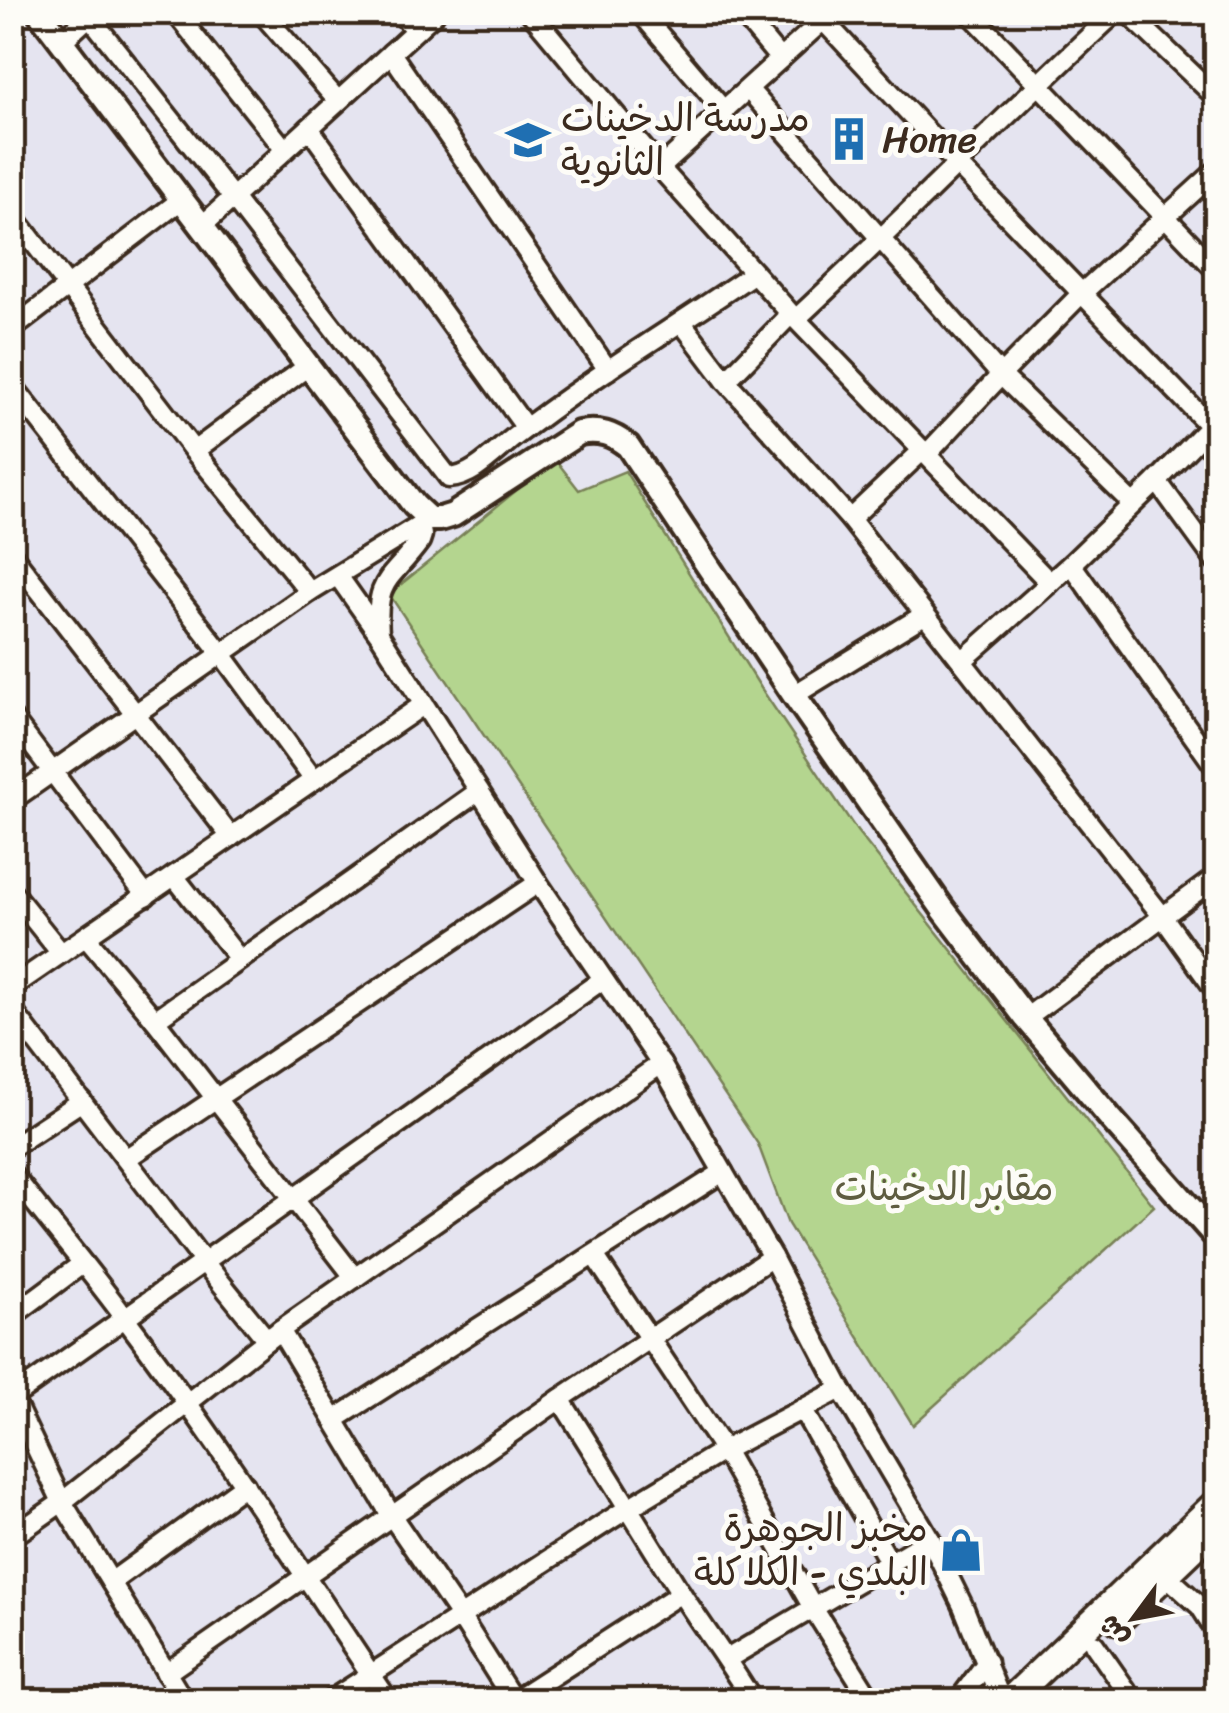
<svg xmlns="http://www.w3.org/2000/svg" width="1229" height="1713" font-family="Sriracha,'Playpen Sans Arabic',sans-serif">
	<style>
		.green { fill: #b4d58f; stroke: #788056; stroke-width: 2.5 }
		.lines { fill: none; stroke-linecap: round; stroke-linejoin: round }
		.street-casing { stroke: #3b2a1e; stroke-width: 25 }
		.secondary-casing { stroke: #3b2a1e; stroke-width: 30 }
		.primary-casing { stroke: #3b2a1e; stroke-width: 32 }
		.street { stroke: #fdfcf7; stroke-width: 18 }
		.secondary { stroke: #fdfcf7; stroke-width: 22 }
		.primary { stroke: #fdfcf7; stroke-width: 25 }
		.labels { text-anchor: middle; stroke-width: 10; stroke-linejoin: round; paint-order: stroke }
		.poi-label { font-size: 38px; fill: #3b2a1e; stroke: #fdfcf7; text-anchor: start }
		.park-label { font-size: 38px; fill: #5f5d40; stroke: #fdfcf7 }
	</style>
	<rect width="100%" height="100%" fill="#e5e4f0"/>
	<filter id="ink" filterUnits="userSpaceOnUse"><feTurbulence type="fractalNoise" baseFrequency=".01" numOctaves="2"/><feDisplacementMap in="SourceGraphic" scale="20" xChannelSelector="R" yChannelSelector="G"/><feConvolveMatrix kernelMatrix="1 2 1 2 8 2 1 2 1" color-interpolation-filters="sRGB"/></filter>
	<g filter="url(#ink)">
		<!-- green -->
		<polygon class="green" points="555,459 579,490 625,471 761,688 857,831 1154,1206 913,1425 788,1224 758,1144 389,594"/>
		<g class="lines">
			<!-- street casing -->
			<g class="street-casing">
				<g id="street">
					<path d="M86,12L234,199L449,478C473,477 495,452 513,438C590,378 674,328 754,273"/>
					<polyline points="175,12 285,150"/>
					<polyline points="261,12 338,101"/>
					<polyline points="400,12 415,30"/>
					<polyline points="530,12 660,168 791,314 1050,583"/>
					<polyline points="640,12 725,112"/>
					<polyline points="741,12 780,59"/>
					<polyline points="969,12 1216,270"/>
					<polyline points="1127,12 1216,97"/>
					<polyline points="823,20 957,164 1210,426"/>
					<polyline points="61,42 94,12"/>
					<polyline points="391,53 608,370"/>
					<polyline points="749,90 1001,375 1133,504"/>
					<polyline points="309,128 526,428"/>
					<polyline points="660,168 831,13"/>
					<polyline points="12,214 194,451 310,592"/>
					<polyline points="202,226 436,12"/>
					<path d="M797,318C905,218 1007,112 1116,12"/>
					<polyline points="682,323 726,381 850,519 1163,917 1216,991"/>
					<polyline points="12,329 181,200"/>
					<polyline points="726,381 791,314"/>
					<polyline points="12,385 221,653 314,780"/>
					<polyline points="194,451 308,366"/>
					<polyline points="927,454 1001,375 1082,293 1216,171"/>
					<polyline points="1157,481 1216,562"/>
					<polyline points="850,519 923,450"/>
					<polyline points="12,555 231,837"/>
					<polyline points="1071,564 1216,768"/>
					<polyline points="338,576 379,634 538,883 661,1064 772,1257 841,1389 930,1539 963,1606 1001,1700"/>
					<path d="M379,633C375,577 390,582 420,541L422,535L420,525"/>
					<polyline points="962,661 1071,564 1157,481 1216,420"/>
					<polyline points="794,695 924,615"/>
					<polyline points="12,718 146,896"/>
					<polyline points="12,800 310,592 429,519"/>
					<polyline points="174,876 239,959"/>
					<polyline points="12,892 61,953"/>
					<polyline points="86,937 155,1020 355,1278"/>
					<polyline points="12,987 423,705"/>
					<polyline points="12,1010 204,1262 267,1340"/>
					<polyline points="1026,1018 1216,877"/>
					<polyline points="155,1020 479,791"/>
					<polyline points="12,1147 82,1101"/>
					<polyline points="127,1158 538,883"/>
					<path d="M12,1174C50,1223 89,1269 125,1318C219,1442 302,1572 388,1700"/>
					<polyline points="594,1255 724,1450 813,1608 871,1700"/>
					<polyline points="12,1316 82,1264"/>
					<polyline points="280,1330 391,1515 460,1616 513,1700"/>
					<polyline points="12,1397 62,1502 183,1700"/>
					<polyline points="13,1397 602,980"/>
					<path d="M560,1399C600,1462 639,1526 679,1590C703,1627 729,1662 752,1700"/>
					<polyline points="802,1409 890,1563"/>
					<polyline points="334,1420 723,1172"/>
					<polyline points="12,1537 62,1502 280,1330 661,1064"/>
					<polyline points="1160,1570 1200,1606 1216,1631"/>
					<polyline points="111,1582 245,1485"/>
					<polyline points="1094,1644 1133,1700"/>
					<polyline points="727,1659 930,1539"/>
					<polyline points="166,1673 560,1399 772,1257"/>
					<polyline points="331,1700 630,1507 724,1450 841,1389"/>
					<polyline points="515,1700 681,1593"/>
					<polyline points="959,1700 987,1662"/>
				</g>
			</g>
			<!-- secondary casing -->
			<g class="secondary-casing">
				<path id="secondary" d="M39,12L414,505L429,519H440L453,515L579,433C599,429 613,434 628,446L794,695L943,909L1026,1018L1112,1120L1216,1237"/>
			</g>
			<!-- primary casing -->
			<g class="primary-casing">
				<g id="primary">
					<polyline points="1118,1621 1212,1531"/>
					<polyline points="1010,1700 1216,1503"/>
				</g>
			</g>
			<!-- street -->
			<use href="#street" class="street"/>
			<!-- secondary -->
			<use href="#secondary" class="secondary"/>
			<!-- primary -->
			<use href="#primary" class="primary"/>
		</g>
	</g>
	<!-- icons -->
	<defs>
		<g id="building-bare" transform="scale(3.45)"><path d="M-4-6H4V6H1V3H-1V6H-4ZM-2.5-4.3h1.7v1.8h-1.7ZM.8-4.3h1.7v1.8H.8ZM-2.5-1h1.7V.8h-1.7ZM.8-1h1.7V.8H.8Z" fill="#1f6fb2" stroke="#fdfcf7" stroke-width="2.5" paint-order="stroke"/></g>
		<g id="school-bare" transform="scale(3.45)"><path d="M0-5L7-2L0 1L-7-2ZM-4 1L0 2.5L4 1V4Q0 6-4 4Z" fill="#1f6fb2" stroke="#fdfcf7" stroke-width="2.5" paint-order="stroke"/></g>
		<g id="shop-bare" transform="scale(3.45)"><path d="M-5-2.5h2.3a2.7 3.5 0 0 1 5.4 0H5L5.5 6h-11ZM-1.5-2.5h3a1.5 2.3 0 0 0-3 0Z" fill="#1f6fb2" stroke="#fdfcf7" stroke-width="2.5" paint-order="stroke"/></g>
	</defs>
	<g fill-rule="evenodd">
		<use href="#building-bare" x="849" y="139"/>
		<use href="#school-bare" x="528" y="140"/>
		<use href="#shop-bare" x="961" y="1550"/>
	</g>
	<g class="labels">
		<!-- poi labels -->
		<g class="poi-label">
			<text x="561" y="131">مدرسة الدخينات<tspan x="561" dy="44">الثانوية</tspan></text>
			<text x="882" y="152">Home</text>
			<text x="928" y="1541" text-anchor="end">مخبز الجوهرة<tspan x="928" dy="44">البلدي - الكلاكلة</tspan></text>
		</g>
		<!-- park labels -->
		<g class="park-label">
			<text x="944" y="1200">مقابر الدخينات</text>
		</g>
	</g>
	<!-- margin -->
	<rect width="1229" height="1713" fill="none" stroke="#fdfcf7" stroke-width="50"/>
	<rect x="25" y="25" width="1179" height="1663" fill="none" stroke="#3b2a1e" stroke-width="4" filter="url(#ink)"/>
	<!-- north arrow -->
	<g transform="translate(1134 1618) rotate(238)" stroke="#fdfcf7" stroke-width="8" paint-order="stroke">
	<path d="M0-8L18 38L0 25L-18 38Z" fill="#3b2a1e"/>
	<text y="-15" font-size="28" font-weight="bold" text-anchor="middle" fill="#3b2a1e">ش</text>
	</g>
</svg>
